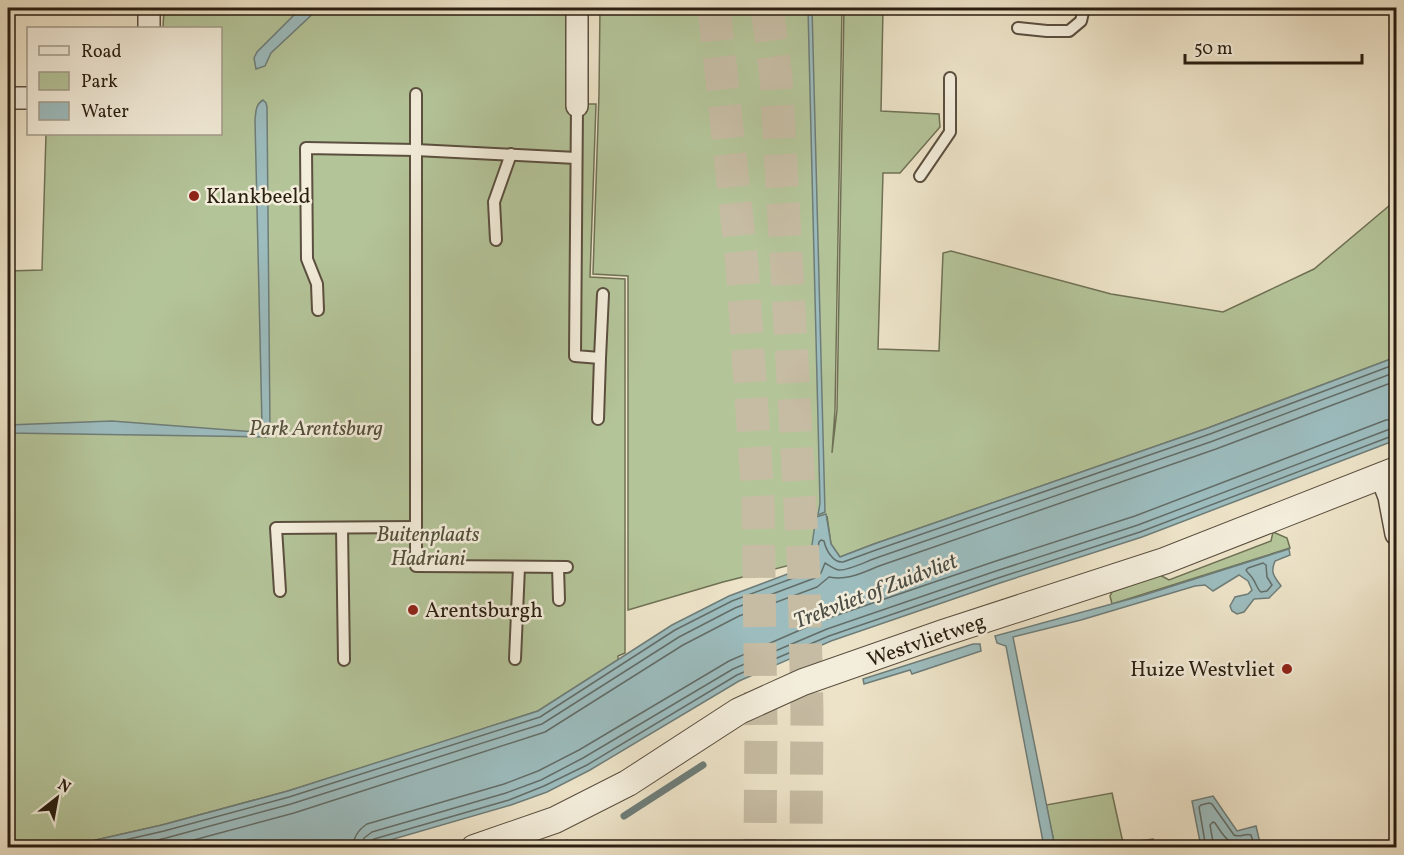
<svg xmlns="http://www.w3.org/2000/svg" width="1404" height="855" font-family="Vollkorn,serif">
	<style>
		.green { fill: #b4c499; stroke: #6f7155; stroke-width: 1.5 }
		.water { fill: #9cbcbe; stroke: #6e7d79; stroke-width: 1.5 }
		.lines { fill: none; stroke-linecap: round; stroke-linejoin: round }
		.shore { stroke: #636d68; stroke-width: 1.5 }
		.stream { stroke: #6e7d79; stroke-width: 7 }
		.primary-tunnel { stroke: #c6bca3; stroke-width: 33; stroke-dasharray: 33 16; stroke-linecap: butt }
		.service-casing { stroke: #5b4f3f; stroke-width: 14 }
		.minor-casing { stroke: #5b4f3f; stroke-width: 24 }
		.tertiary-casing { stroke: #5b4f3f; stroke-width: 28 }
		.service { stroke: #f3eddb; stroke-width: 10 }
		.minor { stroke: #f3eddb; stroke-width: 21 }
		.tertiary { stroke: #f3eddb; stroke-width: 26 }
		.poi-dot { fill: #8f2418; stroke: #f3eddb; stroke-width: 2 }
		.labels { text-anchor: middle; stroke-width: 5; stroke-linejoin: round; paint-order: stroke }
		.poi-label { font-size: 21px; fill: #2a1e11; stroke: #f3eddb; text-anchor: start }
		.park-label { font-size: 21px; font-style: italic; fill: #53503a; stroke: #f3eddb }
		.street-label { font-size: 21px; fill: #2a1e11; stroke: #f3eddb }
		.water-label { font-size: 22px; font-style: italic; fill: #4c4d45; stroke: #f3eddb }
	</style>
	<rect width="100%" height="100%" fill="#ede3c8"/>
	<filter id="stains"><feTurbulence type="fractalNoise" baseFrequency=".00333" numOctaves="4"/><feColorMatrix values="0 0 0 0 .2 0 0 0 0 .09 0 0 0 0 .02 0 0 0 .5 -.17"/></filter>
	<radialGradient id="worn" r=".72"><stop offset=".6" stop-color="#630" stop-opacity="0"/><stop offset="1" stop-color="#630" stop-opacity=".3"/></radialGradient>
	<!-- green -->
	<g class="green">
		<polygon points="164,8 569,8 587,97 588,104 596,104 590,277 625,279 625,653 618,656 618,660 538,711 431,746 288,791 162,825 65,847 38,847 37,843 19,847 8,847 8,271 42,270 46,134 220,134 220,28 163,28"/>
		<polygon points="600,8 842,8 835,410 832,453 837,410 844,8 883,8 881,111 939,114 940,127 900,173 883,173 878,349 939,351 943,253 951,251 1111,294 1223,312 1314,269 1396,200 1392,167 1396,165 1396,357 1208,428 874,544 840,557 831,544 827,516 822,557 723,582 628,610 628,276 593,274 599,94"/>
		<polygon points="1273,532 1287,538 1290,548 1112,604 1110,596 1112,592 1160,575 1169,580 1271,541"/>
		<polygon points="1112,793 1123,843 1153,839 1155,847 1055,847 1046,805"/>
	</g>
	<!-- water -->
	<g class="water">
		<polygon points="300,8 319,8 271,53 265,66 256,69 254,58 257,52 295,14"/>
		<polygon points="808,8 812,8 825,512 818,515 820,503"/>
		<path d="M263,100L266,103L267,107L270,429L269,437L8,433V425L112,421L256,432L262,424L255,120C256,112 255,105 263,100Z"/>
		<polygon points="1396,357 1396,440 1142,537 1000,583 831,641 739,681 590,770 547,792 511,805 366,847 65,847 162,825 288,791 538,711 672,625 729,596 809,566 816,517 826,514 831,544 840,557 874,544 1208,428"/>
		<path d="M1289,549L1290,555L1275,561C1270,573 1274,576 1281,586L1269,598L1254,599L1244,612L1237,614L1232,611L1230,606L1235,597L1248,594L1252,590L1248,581L1239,575L1213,591L1205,585L1195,586L1081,620L1013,637L1055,847H1044L1006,646L997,643L995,636L1141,596Z"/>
		<polygon points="973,644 980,644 981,651 912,674 910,670 864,684 863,679"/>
		<polygon points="1213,796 1237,831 1256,826 1261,847 1201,847 1192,801"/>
	</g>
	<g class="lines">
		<!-- shore -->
		<g class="shore">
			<path d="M1263,563L1266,565L1267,577L1272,585L1267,591L1261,592C1257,589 1256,583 1253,579C1251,575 1248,574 1246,570L1248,568Z"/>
			<path d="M90,848L164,831L289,797L540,717L675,630L732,601L812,571L815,566L819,542L821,540L824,541C826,550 833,563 843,562L876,550L1210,434L1396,364"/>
			<path d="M124,848L166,838L291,804L542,724L679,637L735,608L815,578L821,573L825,563C829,565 833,569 839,570C848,571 869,560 879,557L1213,441L1396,372"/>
			<path d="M164,848L294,813L545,732L683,645L739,616L817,587L829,577C849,581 863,572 882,565L1216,449L1396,381"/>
			<path d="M353,848C353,837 358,830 367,824L504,784L538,771L579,750L729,661L823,620L993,562L1135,516L1386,420L1396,419"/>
			<polyline points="362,848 364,838 372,832 506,793 541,780 583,758 733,669 827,629 996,571 1138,525 1390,429 1396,428"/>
			<polyline points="369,848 370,842 374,839 509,800 544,786 587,765 737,675 829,636 998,578 1140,532 1392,436 1396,435"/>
			<path d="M1206,848L1199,807L1201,805L1209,803L1212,804L1234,835C1240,838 1245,833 1251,835L1255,848"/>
			<path d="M1214,848L1210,825L1213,822L1215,823C1224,836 1227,845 1245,844L1247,848"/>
		</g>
		<!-- stream -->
		<g class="stream">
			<polyline points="624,816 703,765"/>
			<polyline points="550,848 567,843"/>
		</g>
		<!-- primary-tunnel -->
		<g class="primary-tunnel">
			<polyline points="714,8 742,265 758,498 761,725 760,848"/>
			<polyline points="767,8 776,77 804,576 807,712 806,848"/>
		</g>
		<!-- service casing -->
		<g class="service-casing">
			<g id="service">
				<polyline points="1018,28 1047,31 1069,31 1081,21 1084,8"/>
				<polyline points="416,94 416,566 567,567"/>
				<polyline points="577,106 575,356 600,358 598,419"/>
				<polyline points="920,176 950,132 950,78"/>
				<polyline points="496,240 494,202 511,154"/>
				<polyline points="318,310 317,284 307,259 306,148 416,150 576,158"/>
				<polyline points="600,358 603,294"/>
				<polyline points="342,528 344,660"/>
				<polyline points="558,567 559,600"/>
				<polyline points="280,591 276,528 416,527"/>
				<polyline points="515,659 519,567"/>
			</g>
		</g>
		<!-- minor casing -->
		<g class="minor-casing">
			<g id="minor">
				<polyline points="577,8 577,106"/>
				<polyline points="149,28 149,8"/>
				<polyline points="8,98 28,98"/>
				<polyline points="1381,476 1389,497 1396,534"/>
			</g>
		</g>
		<!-- tertiary casing -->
		<g class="tertiary-casing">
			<polyline id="tertiary" points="474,848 555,820 628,783 739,711 803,682 943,633 1164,561 1396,470"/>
		</g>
		<!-- service -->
		<use href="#service" class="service"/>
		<!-- minor -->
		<use href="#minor" class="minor"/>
		<!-- tertiary -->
		<use href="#tertiary" class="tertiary"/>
	</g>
	<!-- markers -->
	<g class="poi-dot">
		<circle cx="194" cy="196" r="6"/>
		<circle cx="413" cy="610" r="6"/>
		<circle cx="1287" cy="669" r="6"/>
	</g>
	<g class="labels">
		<!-- poi labels -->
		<g class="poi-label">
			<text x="206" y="203">Klankbeeld</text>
			<text x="425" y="617">Arentsburgh</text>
			<text x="1275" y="676" text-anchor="end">Huize Westvliet</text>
		</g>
		<!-- park labels -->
		<g class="park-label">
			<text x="316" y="435">Park Arentsburg</text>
			<text x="428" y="541">Buitenplaats<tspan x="428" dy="24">Hadriani</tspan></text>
		</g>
		<!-- street labels -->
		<g class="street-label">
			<text transform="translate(926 640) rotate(-19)" y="7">Westvlietweg</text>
		</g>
		<!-- water labels -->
		<g class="water-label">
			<text transform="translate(875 590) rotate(-21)" y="8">Trekvliet of Zuidvliet</text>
		</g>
	</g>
	<!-- margin -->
	<rect width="1404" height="855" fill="none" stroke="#ede3c8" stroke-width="30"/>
	<rect x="9" y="9" width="1386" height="837" fill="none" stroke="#2a1e11" stroke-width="3"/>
	<rect x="15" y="15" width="1374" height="825" fill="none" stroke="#2a1e11" stroke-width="1.5"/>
	<!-- legend -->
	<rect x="27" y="27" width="195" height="108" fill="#f3eddb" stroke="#a39a8a" stroke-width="1.5"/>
	<rect x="39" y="46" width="30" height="9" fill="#f3eddb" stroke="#a39a8a" stroke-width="1.5"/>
	<text x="81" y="57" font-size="18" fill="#2a1e11">Road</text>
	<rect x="39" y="72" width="30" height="18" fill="#b4c499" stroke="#a39a8a" stroke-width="1.5"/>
	<text x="81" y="87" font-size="18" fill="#2a1e11">Park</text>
	<rect x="39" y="102" width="30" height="18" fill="#9cbcbe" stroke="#a39a8a" stroke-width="1.5"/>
	<text x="81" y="117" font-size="18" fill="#2a1e11">Water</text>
	<!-- north arrow -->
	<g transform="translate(57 798) rotate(31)" stroke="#f3eddb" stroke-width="4.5" paint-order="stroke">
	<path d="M0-4.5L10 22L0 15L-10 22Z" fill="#2a1e11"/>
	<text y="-9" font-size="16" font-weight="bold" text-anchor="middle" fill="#2a1e11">N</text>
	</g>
	<!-- scale -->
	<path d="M1185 54v9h177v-9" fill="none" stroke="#2a1e11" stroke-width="3"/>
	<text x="1194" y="54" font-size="18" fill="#2a1e11" stroke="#f3eddb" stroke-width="4.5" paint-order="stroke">50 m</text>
	<rect width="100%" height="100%" filter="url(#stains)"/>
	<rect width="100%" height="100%" fill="url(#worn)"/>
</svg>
